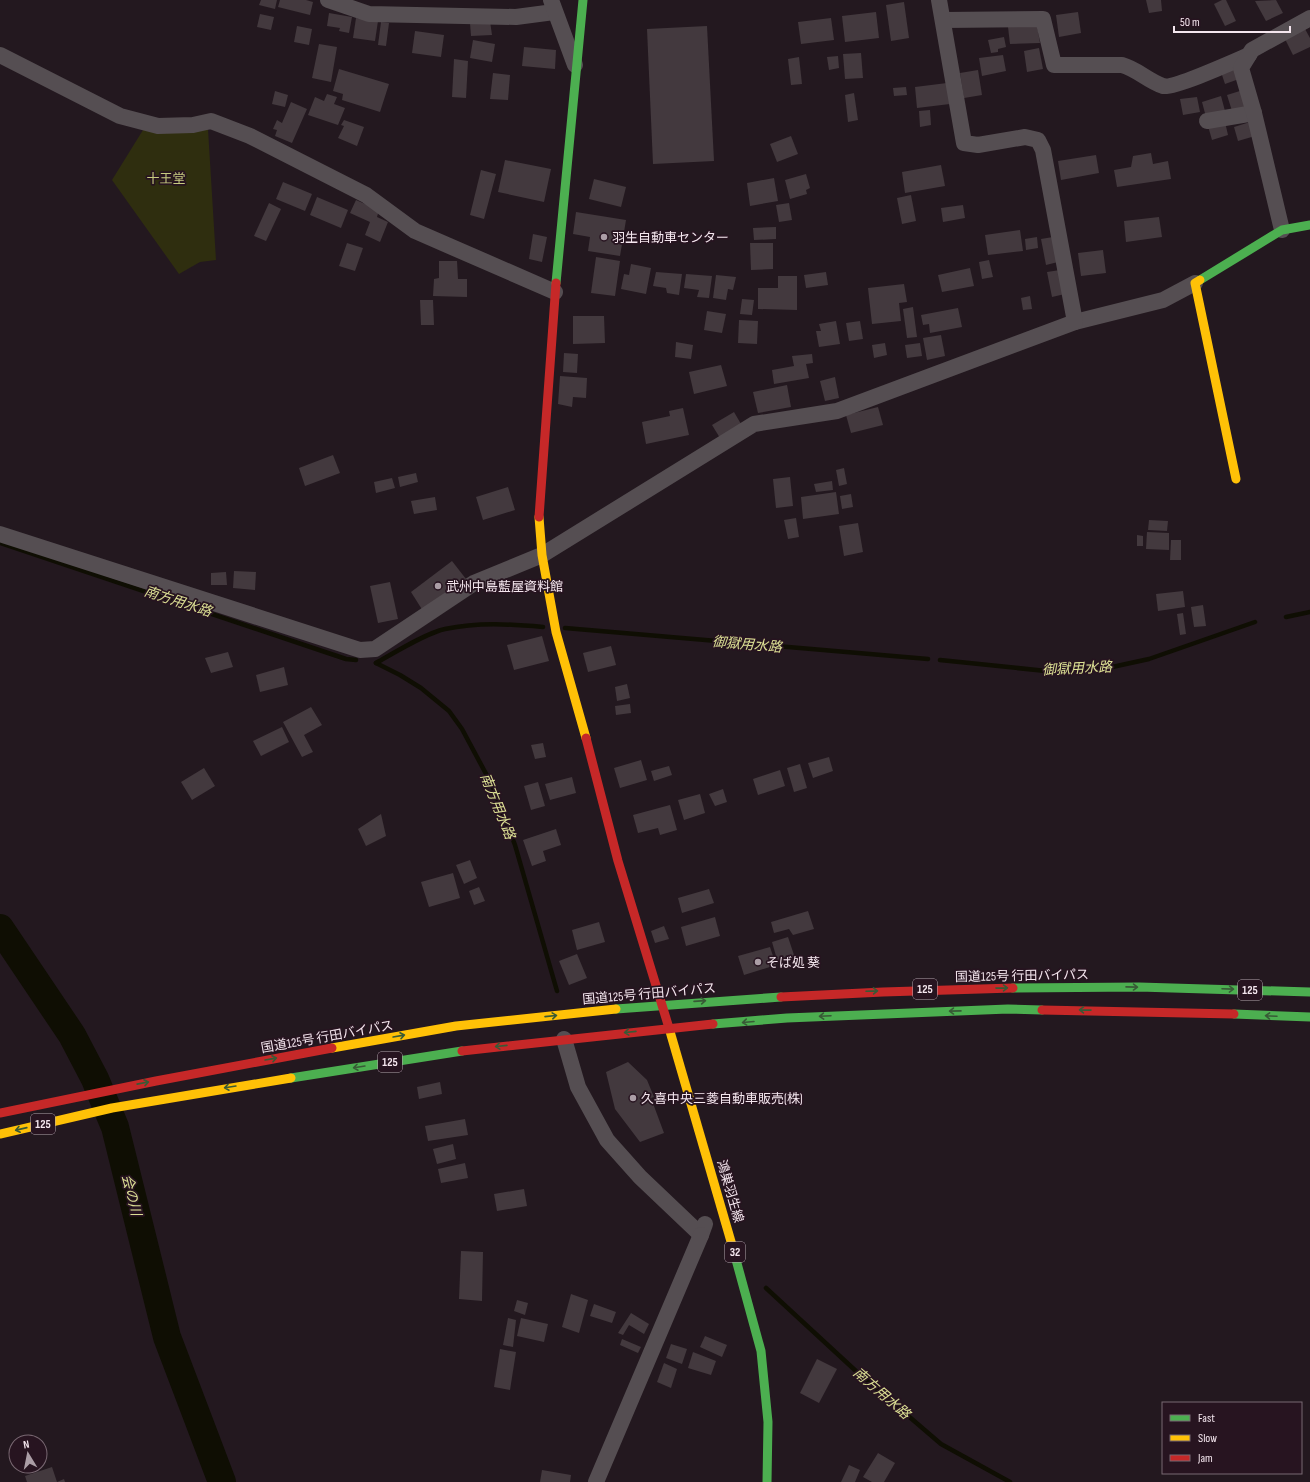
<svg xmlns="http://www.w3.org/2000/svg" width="1310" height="1482" font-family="'Sofia Sans Condensed','Noto Sans JP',sans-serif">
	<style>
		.green { fill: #2f2e0f }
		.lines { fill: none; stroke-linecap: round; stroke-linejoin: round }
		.stream { stroke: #0f0e03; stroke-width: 4.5 }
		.river { stroke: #0f0e03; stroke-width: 28 }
		.building { fill: #43393e }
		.street { stroke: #554e52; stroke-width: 16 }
		.fast { stroke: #4caf50; stroke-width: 9 }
		.slow { stroke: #ffc107; stroke-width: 9 }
		.jam { stroke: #c62828; stroke-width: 9 }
		.oneway { stroke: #385a36 }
		.poi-dot { fill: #ab9ea6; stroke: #271420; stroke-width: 1.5 }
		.labels { text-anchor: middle; stroke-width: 3.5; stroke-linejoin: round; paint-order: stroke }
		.shield { fill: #271420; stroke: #b6a7b0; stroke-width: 1 }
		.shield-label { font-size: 12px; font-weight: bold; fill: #f4e6ee }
		.park-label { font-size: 13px; fill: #c7cb80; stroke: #271420 }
		.poi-label { font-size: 13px; fill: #f4e6ee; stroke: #271420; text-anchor: start }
		.street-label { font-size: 13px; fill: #f4e6ee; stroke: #271420 }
		.water-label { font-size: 14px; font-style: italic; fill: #dce094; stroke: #271420 }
	</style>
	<rect width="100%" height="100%" fill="#23181f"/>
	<!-- green -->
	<polygon class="green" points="208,129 216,260 200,262 179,274 112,180 143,130"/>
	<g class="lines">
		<!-- stream -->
		<g class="stream">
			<polyline points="0,543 346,659 356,660"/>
			<polyline points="1286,617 1310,612"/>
			<polyline points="565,628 928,659"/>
			<polyline points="940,660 1046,671 1103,669 1149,659 1255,622"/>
			<polyline points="376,663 400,675 421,688 449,711 462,729 492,785 515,845 557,991"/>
			<path d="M376,663C394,653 426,633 445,629C478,622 510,624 543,627"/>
			<polyline points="766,1288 857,1372 941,1444 1010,1482"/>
		</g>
		<!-- river -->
		<polyline class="river" points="0,928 72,1035 95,1079 115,1127 167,1337 222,1482"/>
	</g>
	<!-- building -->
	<g class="building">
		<polygon points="261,0 277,0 275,9 259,5"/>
		<polygon points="280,0 306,0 313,2 310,15 278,7"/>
		<polygon points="1146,0 1161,0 1162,11 1149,13"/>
		<polygon points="1222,0 1226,0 1236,21 1225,26 1214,4"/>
		<polygon points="1276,0 1283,13 1266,21 1255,1"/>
		<polygon points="904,2 909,38 891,41 886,5"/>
		<polygon points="876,12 879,38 845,42 842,16"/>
		<polygon points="1078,12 1081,33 1059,37 1056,15"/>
		<polygon points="329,13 352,17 349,33 339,31 340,28 327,26"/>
		<polygon points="260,14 274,17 271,30 257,27"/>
		<polygon points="356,18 378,21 375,41 353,38"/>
		<polygon points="831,18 834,40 801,44 798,22"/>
		<polygon points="490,21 492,35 471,36 470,23"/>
		<polygon points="381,22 389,23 386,46 378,45"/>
		<polygon points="1037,25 1040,43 1010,44 1008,27"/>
		<polygon points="297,26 312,29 309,45 294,42"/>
		<polygon points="707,26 714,161 653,164 647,29"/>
		<polygon points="1305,29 1310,38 1310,47 1293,55 1285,39"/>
		<polygon points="415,31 444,35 441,57 412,53"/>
		<polygon points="1004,37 1006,47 998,49 998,52 991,53 988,40"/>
		<polygon points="473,40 495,44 492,62 470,58"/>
		<polygon points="319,44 337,47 331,82 312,78"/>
		<polygon points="524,47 556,50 555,69 522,66"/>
		<polygon points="1039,48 1043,69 1027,72 1024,51"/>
		<polygon points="861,53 863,78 845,79 843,54"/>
		<polygon points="1003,55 1006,71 982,76 979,58"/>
		<polygon points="838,56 839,68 829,70 827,57"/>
		<polygon points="799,57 802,84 791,85 788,59"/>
		<polygon points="454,59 468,61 466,98 452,97"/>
		<polygon points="1235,67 1239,79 1225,84 1221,72"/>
		<polygon points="339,69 389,84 380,112 342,100 343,94 333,91"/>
		<polygon points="978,70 982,95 964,98 960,73"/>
		<polygon points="493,73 510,75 508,100 490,99"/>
		<polygon points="947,83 950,104 917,108 915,87"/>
		<polygon points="906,87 907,95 894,96 893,88"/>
		<polygon points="1243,90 1248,107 1232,111 1227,95"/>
		<polygon points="275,91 288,95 285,107 272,104"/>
		<polygon points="854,93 858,120 848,122 845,95"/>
		<polygon points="327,94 337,97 334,104 345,108 338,125 308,115 315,97 324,101"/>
		<polygon points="1221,96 1225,111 1206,117 1202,102"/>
		<polygon points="1197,97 1200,112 1183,115 1180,99"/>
		<polygon points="291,102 307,109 292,143 275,136 277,130 273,129 277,120 282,123"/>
		<polygon points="930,110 931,125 920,127 919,111"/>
		<polygon points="344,120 364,127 357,146 338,138 344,126 341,125"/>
		<polygon points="1225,122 1228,135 1212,140 1208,126"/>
		<polygon points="1250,122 1255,136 1238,141 1234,127"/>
		<polygon points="791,136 798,154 777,162 770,144"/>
		<polygon points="1151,153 1153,164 1168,161 1171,179 1117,187 1114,170 1131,167 1133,156"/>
		<polygon points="1096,155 1099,173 1061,180 1058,161"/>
		<polygon points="505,160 551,169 544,202 498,192"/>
		<polygon points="941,165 945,186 905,193 902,172"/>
		<polygon points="481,170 496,174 484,219 470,215"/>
		<polygon points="806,174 810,188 806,190 807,194 790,199 785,180"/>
		<polygon points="774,178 778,201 750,206 747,183"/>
		<polygon points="594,179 626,187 621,207 589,199"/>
		<polygon points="283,182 312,194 305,211 276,199"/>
		<polygon points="911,195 916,221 902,224 897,198"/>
		<polygon points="317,197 348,210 341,228 310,215"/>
		<polygon points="356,200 379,210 377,217 388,222 380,242 365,235 370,222 350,213"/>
		<polygon points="269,203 281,209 266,241 254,236"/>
		<polygon points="789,203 792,220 779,222 776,205"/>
		<polygon points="963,205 965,218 943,222 941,208"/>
		<polygon points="576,212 626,220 620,256 588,251 590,237 573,234"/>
		<polygon points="1159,217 1162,237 1126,242 1124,221"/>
		<polygon points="776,227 776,239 754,240 753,228"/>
		<polygon points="1020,230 1023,251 988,255 985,235"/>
		<polygon points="533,234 547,237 542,262 529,259"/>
		<polygon points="1037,237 1038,248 1026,250 1025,239"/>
		<polygon points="1053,237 1058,262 1046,265 1041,239"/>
		<polygon points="347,243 363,248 355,271 339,266"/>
		<polygon points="750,243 773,243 773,269 751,270"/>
		<polygon points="1103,250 1106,273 1081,276 1078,253"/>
		<polygon points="596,257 620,261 615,296 591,293"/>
		<polygon points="989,260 993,277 982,279 979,262"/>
		<polygon points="439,261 457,261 458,279 467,279 467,297 433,296 434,279 439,278"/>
		<polygon points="631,264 651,268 646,294 621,289 624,274 629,275"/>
		<polygon points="970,268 974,286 942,292 938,275"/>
		<polygon points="1060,270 1065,294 1052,297 1047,272"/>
		<polygon points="656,272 682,274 679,295 667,293 666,288 653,286"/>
		<polygon points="826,272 828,285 806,288 804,275"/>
		<polygon points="686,274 712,276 709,298 697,297 699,290 684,288"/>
		<polygon points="716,275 736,277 733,290 728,289 726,300 713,298"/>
		<polygon points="778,276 797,276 797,310 758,309 758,288 778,288"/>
		<polygon points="904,284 907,302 899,303 901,321 872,324 868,288"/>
		<polygon points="1030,296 1032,309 1023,310 1021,298"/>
		<polygon points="742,299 754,300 752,315 740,314"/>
		<polygon points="420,300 433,300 434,325 421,325"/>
		<polygon points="913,307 917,337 907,338 903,309"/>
		<polygon points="958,308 962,327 930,333 929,324 923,325 921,315"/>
		<polygon points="707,311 726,314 722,333 704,330"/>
		<polygon points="573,316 604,316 605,343 573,344"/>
		<polygon points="739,320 758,321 757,344 738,343"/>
		<polygon points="836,321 840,344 819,347 816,331 821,331 819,324"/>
		<polygon points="860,321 863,339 849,341 846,323"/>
		<polygon points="941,335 945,356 927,360 923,338"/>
		<polygon points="676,342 693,345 691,359 675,357"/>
		<polygon points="885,343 887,355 874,358 872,345"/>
		<polygon points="920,343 922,356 907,358 905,345"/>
		<polygon points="564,353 578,354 577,373 563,372"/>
		<polygon points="812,354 813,363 806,364 809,378 774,384 772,370 794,366 792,356"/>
		<polygon points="721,365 727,386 694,394 689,372"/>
		<polygon points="560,376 587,378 586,398 573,397 572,407 558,404"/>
		<polygon points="835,377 839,398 825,401 820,381"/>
		<polygon points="787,385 791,407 758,413 753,392"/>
		<polygon points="878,407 883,425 851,433 846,415"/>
		<polygon points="683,408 689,435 646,444 642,422 670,416 669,411"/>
		<polygon points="734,412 741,424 720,438 712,425"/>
		<polygon points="333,455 340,473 305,486 299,468"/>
		<polygon points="844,468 847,484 839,486 836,470"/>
		<polygon points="416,473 418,482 400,487 398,477"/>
		<polygon points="790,477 793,506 776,508 773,479"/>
		<polygon points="392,478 395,488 376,493 374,482"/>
		<polygon points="832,481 833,490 816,492 814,484"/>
		<polygon points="508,487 515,510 483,520 476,497"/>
		<polygon points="836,492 839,514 803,519 801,497"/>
		<polygon points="851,494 853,507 842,509 840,496"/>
		<polygon points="435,497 437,510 414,514 411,501"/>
		<polygon points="796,518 799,537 788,539 784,520"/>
		<polygon points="1149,520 1168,521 1167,531 1148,530"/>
		<polygon points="858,523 863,552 844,556 839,526"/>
		<polygon points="1147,532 1169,533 1169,550 1146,549"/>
		<polygon points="1137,535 1143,536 1143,546 1137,546"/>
		<polygon points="1171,540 1181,540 1181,560 1170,560"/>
		<polygon points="452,561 466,579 423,611 411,592"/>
		<polygon points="234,571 256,572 255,590 233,588"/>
		<polygon points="226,572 227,585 211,585 211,573"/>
		<polygon points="390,582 398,619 378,623 370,586"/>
		<polygon points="1183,591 1185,607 1158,611 1156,594"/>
		<polygon points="1203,605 1206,626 1194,627 1191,607"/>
		<polygon points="1183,613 1186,634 1180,635 1177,614"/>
		<polygon points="542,636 549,661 514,670 507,645"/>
		<polygon points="611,646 616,665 588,672 583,653"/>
		<polygon points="228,652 233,667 211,673 205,658"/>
		<polygon points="284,667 288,685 260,692 256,675"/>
		<polygon points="627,684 630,698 617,701 615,687"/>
		<polygon points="630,704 631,713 616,715 615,706"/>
		<polygon points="311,707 322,725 304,735 313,752 302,757 283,722"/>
		<polygon points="282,727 289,742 261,756 253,741"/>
		<polygon points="543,743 546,757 535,759 531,745"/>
		<polygon points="829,757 833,771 813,778 808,763"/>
		<polygon points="641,760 647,780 620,788 614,768"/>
		<polygon points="800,764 807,788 794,792 787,768"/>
		<polygon points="669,766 672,775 654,781 651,771"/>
		<polygon points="204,768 215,786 192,800 181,782"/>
		<polygon points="780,770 785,786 758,795 753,779"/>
		<polygon points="572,777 576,793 550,800 545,784"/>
		<polygon points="538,782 545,806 531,810 524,786"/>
		<polygon points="723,789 727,802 715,806 709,794"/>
		<polygon points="700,794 705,813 684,820 678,800"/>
		<polygon points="670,805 677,830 660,835 658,828 638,833 633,815"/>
		<polygon points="381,814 386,836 366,846 358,829"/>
		<polygon points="556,829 561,845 543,851 546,861 532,866 523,840"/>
		<polygon points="470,860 477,878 464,884 456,865"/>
		<polygon points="453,873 460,898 429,907 421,882"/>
		<polygon points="479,887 485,901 474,905 469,891"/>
		<polygon points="709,889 714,903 682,913 678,898"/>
		<polygon points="808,911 814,929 793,935 789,929 774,933 771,922"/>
		<polygon points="715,917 720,936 686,946 681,927"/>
		<polygon points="599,922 605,942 577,950 572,930"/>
		<polygon points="664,926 669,939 655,943 651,931"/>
		<polygon points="788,937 795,958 778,963 772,942"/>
		<polygon points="770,947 776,965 744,975 738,956"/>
		<polygon points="577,954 587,978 569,985 559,961"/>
		<polygon points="628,1062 647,1080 654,1097 651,1098 664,1133 640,1142 615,1109 606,1072"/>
		<polygon points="440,1082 442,1094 419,1099 417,1087"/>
		<polygon points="465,1119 468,1135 428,1141 425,1126"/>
		<polygon points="453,1144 456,1159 437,1164 433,1149"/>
		<polygon points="465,1163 468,1178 441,1183 438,1169"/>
		<polygon points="524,1189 527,1206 497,1211 494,1194"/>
		<polygon points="461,1251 483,1252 482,1301 459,1299"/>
		<polygon points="571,1294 588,1300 579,1333 562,1327"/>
		<polygon points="517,1300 528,1303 525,1315 514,1311"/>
		<polygon points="594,1304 616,1312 612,1323 590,1316"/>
		<polygon points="631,1313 649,1324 644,1334 629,1325 623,1335 618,1333"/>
		<polygon points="508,1318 516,1320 513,1347 503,1345"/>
		<polygon points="521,1318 548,1324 544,1342 517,1336"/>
		<polygon points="705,1336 727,1345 722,1357 700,1347"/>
		<polygon points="622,1339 641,1347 638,1353 620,1345"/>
		<polygon points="671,1344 687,1349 682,1364 666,1358"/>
		<polygon points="500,1349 516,1352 510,1390 494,1387"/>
		<polygon points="693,1352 716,1361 711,1375 688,1368"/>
		<polygon points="817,1359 837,1369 819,1403 800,1393"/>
		<polygon points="664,1363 677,1369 671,1388 657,1382"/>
		<polygon points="878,1453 895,1463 884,1482 872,1482 863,1477"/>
		<polygon points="849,1465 860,1470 855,1482 841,1482"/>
		<polygon points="52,1467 57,1482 64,1479 65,1482 27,1482 25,1476"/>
		<polygon points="542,1470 571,1475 570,1482 540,1482"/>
	</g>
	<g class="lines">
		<!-- street -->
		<g class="street">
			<polyline points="328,0 369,14 516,17 554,12"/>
			<polyline points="551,0 575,65"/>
			<path d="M944,20L1043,19L1054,65H1122C1137,69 1148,81 1163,86C1173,89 1235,61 1249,55"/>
			<polyline points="0,55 120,116 158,126 193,125 211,121 250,136 366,195 415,231 555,292"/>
			<polyline points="1207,121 1254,113"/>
			<polyline points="1282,230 1254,113 1241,68 1252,50 1310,18"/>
			<polyline points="1075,322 1163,300 1195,283"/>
			<polyline points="0,534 360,650 375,649 474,583 542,555 754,424 837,411 1075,322 1043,150 1038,140 1025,137 978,145 964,143 939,0"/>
			<polyline points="564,1039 578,1087 607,1140 640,1177 701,1235 705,1224"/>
			<polyline points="596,1482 701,1235"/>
		</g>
		<!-- fast -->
		<g class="fast">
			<polyline points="1200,280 1282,230 1310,225"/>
			<polyline points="556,283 583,0"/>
			<polyline points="1013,988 1139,987 1310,992"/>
			<polyline points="616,1009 781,997"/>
			<polyline points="1234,1014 1310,1017"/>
			<polyline points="713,1024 787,1018 1008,1009 1042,1010"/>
			<polyline points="291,1078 462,1051"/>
			<polyline points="732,1245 761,1351 768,1422 767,1482"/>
		</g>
		<!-- slow -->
		<g class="slow">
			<polyline points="1200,280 1195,283 1236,479"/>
			<polyline points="539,517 542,555 556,632 586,738"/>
			<polyline points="669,1028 732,1245"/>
			<polyline points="332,1048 456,1026 616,1009"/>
			<polyline points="0,1134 112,1108 291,1078"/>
		</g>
		<!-- jam -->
		<g class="jam">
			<polyline points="539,517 556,283"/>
			<polyline points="586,738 618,861 669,1028"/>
			<polyline points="781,997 883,992 1013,988"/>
			<polyline points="1042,1010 1234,1014"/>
			<polyline points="462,1051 713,1024"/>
			<polyline points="0,1113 156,1081 332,1048"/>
		</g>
	</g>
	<!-- one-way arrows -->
	<defs><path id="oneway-shaft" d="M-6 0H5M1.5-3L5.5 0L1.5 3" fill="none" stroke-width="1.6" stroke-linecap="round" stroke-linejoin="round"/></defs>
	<g class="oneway">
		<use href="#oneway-shaft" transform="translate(1132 987) rotate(1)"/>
		<use href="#oneway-shaft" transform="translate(1002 988) rotate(-1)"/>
		<use href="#oneway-shaft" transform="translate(1228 989) rotate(2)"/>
		<use href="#oneway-shaft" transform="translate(872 991) rotate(-2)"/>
		<use href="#oneway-shaft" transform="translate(700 1001) rotate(-4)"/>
		<use href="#oneway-shaft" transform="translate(1085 1010) rotate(-179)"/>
		<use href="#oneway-shaft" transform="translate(955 1011) rotate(179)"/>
		<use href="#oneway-shaft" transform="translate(551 1016) rotate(-6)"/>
		<use href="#oneway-shaft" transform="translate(825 1016) rotate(177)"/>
		<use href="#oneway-shaft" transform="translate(1271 1016) rotate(-177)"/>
		<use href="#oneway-shaft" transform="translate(748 1022) rotate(175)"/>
		<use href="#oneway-shaft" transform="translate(630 1032) rotate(174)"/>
		<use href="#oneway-shaft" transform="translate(399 1036) rotate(-10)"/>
		<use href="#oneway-shaft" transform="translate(501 1046) rotate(174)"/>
		<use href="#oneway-shaft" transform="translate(271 1059) rotate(-10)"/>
		<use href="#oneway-shaft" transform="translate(359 1067) rotate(171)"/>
		<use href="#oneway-shaft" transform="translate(143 1083) rotate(-11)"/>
		<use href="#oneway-shaft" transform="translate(230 1087) rotate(171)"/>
		<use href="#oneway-shaft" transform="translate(21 1129) rotate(167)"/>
	</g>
	<!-- markers -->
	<g class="poi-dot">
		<circle cx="604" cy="237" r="4"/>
		<circle cx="438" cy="586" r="4"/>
		<circle cx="758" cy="962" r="4"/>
		<circle cx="633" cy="1098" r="4"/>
	</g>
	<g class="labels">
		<!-- shield labels -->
		<g class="shield">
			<rect x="913" y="979" width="24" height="20" rx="3"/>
			<rect x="1238" y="980" width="24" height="20" rx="3"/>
			<rect x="378" y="1052" width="24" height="20" rx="3"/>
			<rect x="31" y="1114" width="24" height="20" rx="3"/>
			<rect x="725" y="1242" width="20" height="20" rx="3"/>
		</g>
		<g class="shield-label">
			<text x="925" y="993">125</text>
			<text x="1250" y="994">125</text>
			<text x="390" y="1066">125</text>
			<text x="43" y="1128">125</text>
			<text x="735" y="1256">32</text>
		</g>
		<!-- park labels -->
		<g class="park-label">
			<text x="166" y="183">十王堂</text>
		</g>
		<!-- poi labels -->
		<g class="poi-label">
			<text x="612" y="242">羽生自動車センター</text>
			<text x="446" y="591">武州中島藍屋資料館</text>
			<text x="766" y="967">そば処 葵</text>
			<text x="641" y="1103">久喜中央三菱自動車販売(株)</text>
		</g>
		<!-- street labels -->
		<g class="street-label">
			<text transform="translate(1022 975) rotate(-1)" y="5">国道125号 行田バイパス</text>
			<text transform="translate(649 993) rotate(-5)" y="5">国道125号 行田バイパス</text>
			<text transform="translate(327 1036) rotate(-10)" y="5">国道125号 行田バイパス</text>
			<text transform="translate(731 1191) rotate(74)" y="5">鴻巣羽生線</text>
		</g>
		<!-- water labels -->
		<g class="water-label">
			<text transform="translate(178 601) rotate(18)" y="5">南方用水路</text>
			<text transform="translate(747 644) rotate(5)" y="5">御獄用水路</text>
			<text transform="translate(1077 668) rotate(-3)" y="5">御獄用水路</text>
			<text transform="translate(498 806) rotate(68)" y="5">南方用水路</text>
			<text transform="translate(132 1195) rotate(76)" y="5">会の川</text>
			<text transform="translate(882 1393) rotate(41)" y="5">南方用水路</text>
		</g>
	</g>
	<!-- legend -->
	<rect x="1162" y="1402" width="140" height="72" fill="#271420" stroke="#796872"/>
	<rect x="1170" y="1415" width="20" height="6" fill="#4caf50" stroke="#796872"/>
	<text x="1198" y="1422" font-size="12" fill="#f4e6ee">Fast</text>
	<rect x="1170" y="1435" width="20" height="6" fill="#ffc107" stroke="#796872"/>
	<text x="1198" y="1442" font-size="12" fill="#f4e6ee">Slow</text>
	<rect x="1170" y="1455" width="20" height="6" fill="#c62828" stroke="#796872"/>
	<text x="1198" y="1462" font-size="12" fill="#f4e6ee">Jam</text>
	<!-- north arrow -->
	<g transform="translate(28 1454) rotate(350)"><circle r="19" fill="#271420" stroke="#796872"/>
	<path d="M0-3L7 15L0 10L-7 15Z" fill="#ab9ea6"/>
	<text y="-6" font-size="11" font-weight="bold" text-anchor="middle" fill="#f4e6ee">N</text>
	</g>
	<!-- scale -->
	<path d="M1174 26v6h116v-6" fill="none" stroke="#f4e6ee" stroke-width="2"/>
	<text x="1180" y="26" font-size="12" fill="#f4e6ee" stroke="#271420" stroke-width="3" paint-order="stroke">50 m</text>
</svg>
